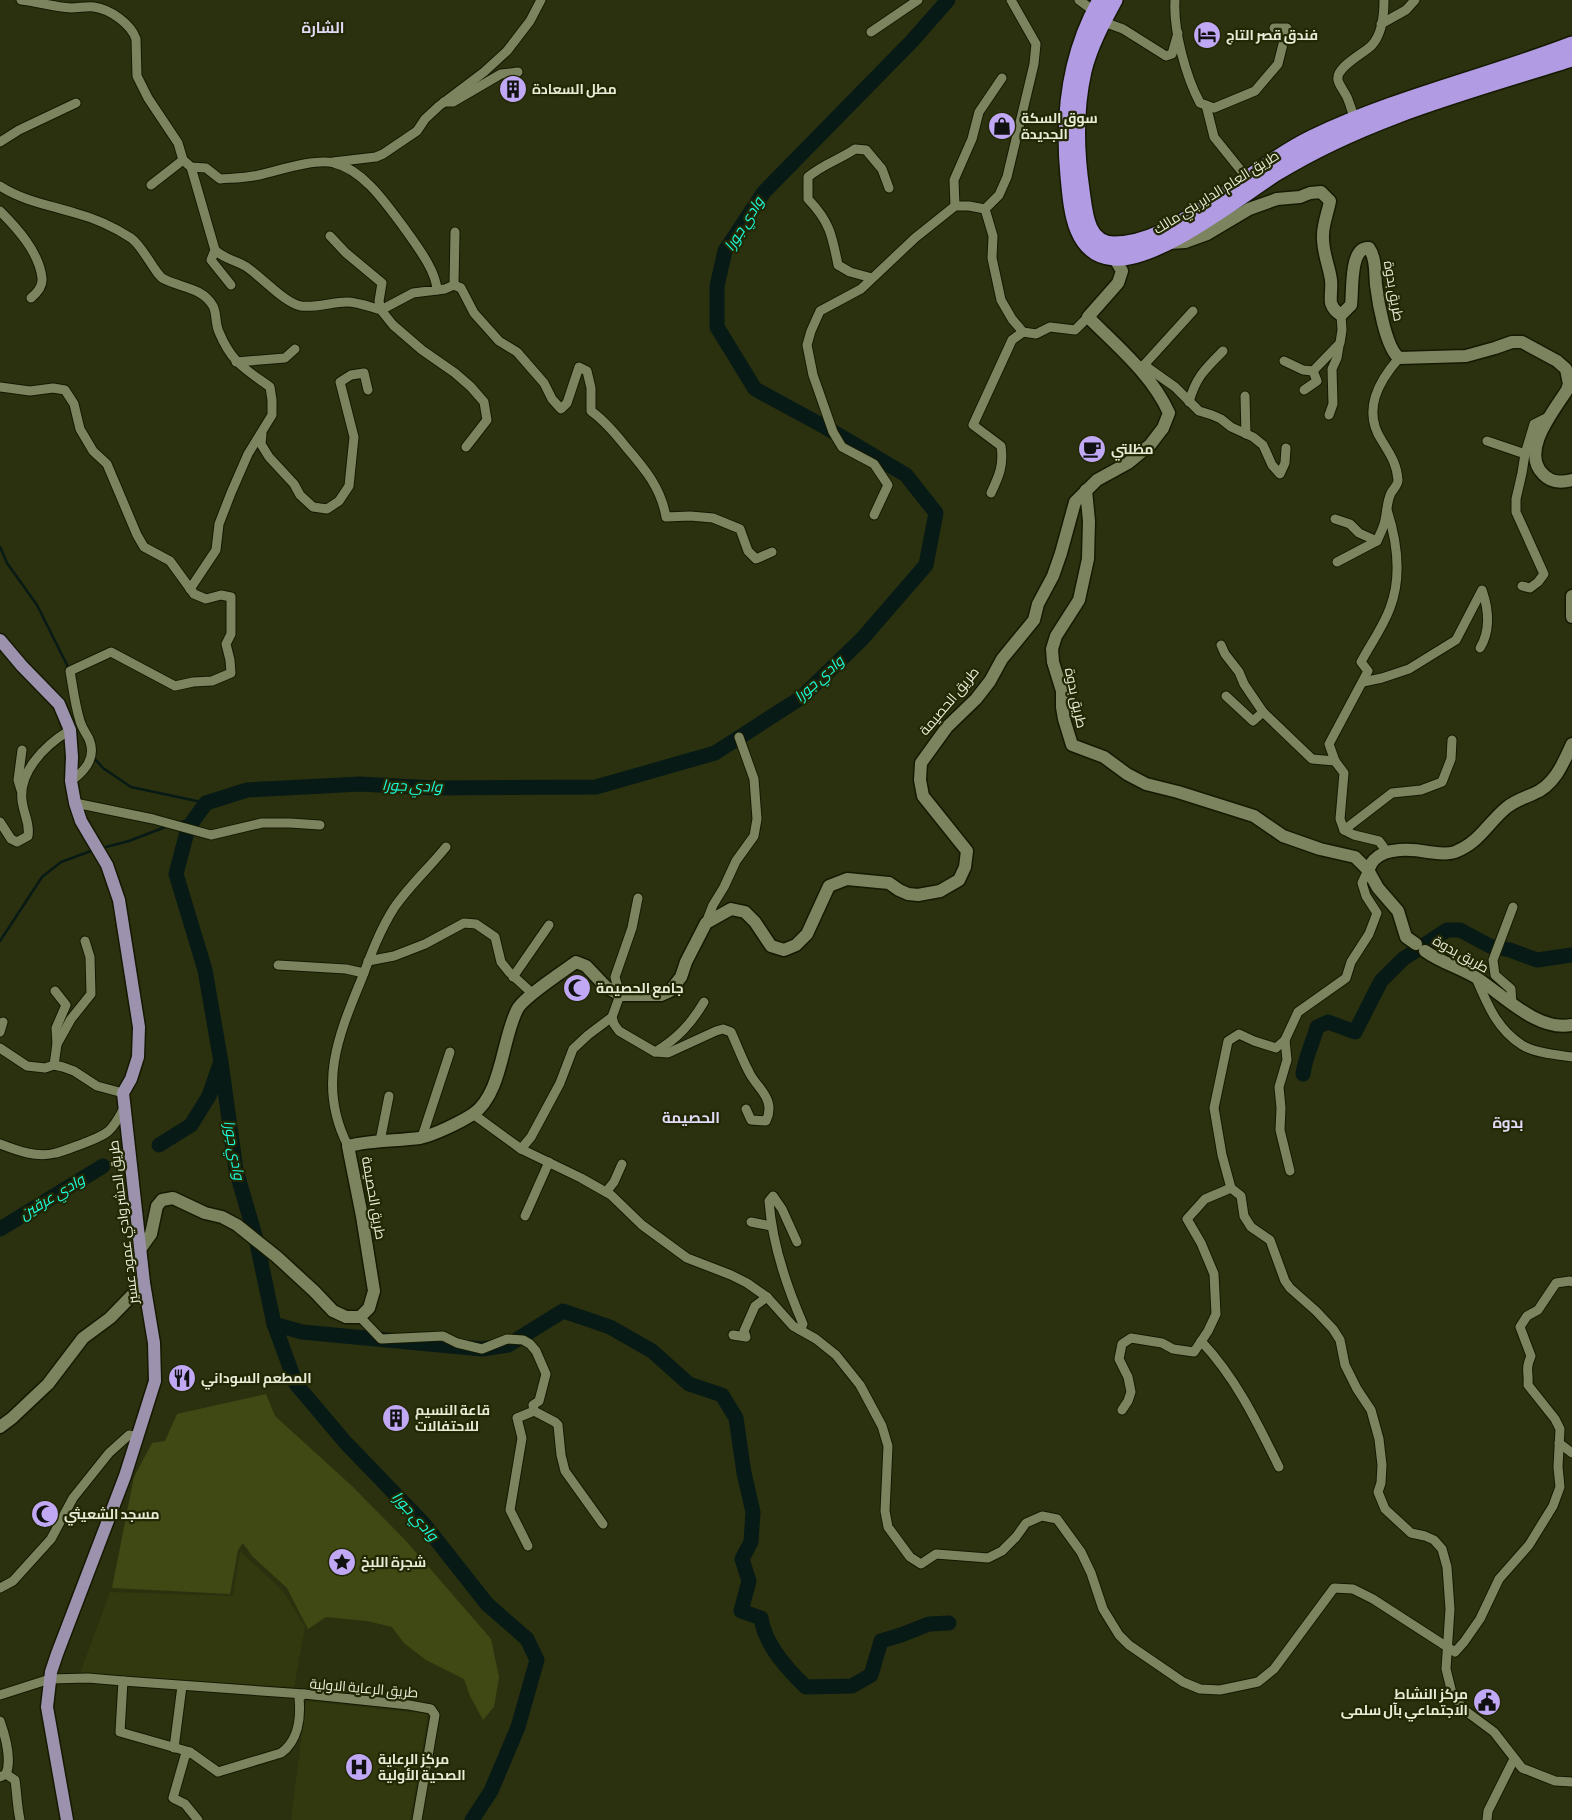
<svg xmlns="http://www.w3.org/2000/svg" width="1572" height="1820" font-family="'Sofia Sans Condensed',Cairo,sans-serif">
	<style>
		.built { fill: #32390e }
		.green { fill: #404913 }
		.lines { fill: none; stroke-linecap: round; stroke-linejoin: round }
		.stream { stroke: #071a16; stroke-width: 2.5 }
		.river { stroke: #071a16; stroke-width: 15 }
		.street-casing { stroke: #141900; stroke-width: 11 }
		.secondary-casing { stroke: #141900; stroke-width: 15 }
		.primary-casing { stroke: #141900; stroke-width: 15 }
		.highway-casing { stroke: #141900; stroke-width: 18 }
		.street { stroke: #7c845f; stroke-width: 9 }
		.secondary { stroke: #7c845f; stroke-width: 12 }
		.primary { stroke: #9c92ae; stroke-width: 12 }
		.highway { stroke: #b19be2; stroke-width: 15 }
		.labels { text-anchor: middle; stroke-width: 4.5; stroke-linejoin: round; paint-order: stroke }
		.poi-label { font-size: 14px; font-weight: bold; fill: #e7ecd7; stroke: #222704; text-anchor: start }
		.street-label { font-size: 14px; fill: #e7ecd7; stroke: #222704 }
		.neighbourhood-label { font-size: 15px; font-weight: bold; fill: #e1d9f6; stroke: #222704 }
		.water-label { font-size: 15px; font-style: italic; fill: #1afedd; stroke: #222704 }
	</style>
	<rect width="100%" height="100%" fill="#2b310f"/>
	<!-- built -->
	<g class="built">
		<polygon points="998,110 1015,116 1006,142 990,136"/>
		<polygon points="240,1551 283,1591 305,1627 294,1687 79,1676 110,1592 233,1596"/>
		<polygon points="306,1701 428,1714 410,1820 291,1820"/>
	</g>
	<!-- green -->
	<polygon class="green" points="266,1394 275,1416 353,1487 407,1542 491,1639 499,1677 494,1707 483,1720 470,1696 464,1679 426,1660 404,1643 392,1627 367,1621 326,1617 308,1629 287,1588 252,1556 243,1543 238,1550 230,1594 112,1588 134,1477 152,1443 165,1441 177,1414"/>
	<g class="lines">
		<!-- stream -->
		<g class="stream">
			<polyline points="0,547 7,563 37,605 69,669"/>
			<polyline points="93,757 103,768 131,787 206,803"/>
			<polyline points="178,823 195,818"/>
			<polyline points="106,847 129,841 168,826"/>
			<polyline points="0,941 42,877 61,862 91,851"/>
		</g>
		<!-- river -->
		<g class="river">
			<path d="M1303,1074C1305,1057 1313,1043 1317,1027L1328,1022L1355,1032L1381,981L1403,959L1447,930H1460L1490,946L1510,950L1537,960L1572,955"/>
			<polyline points="159,1145 191,1125 209,1096 220,1064"/>
			<polyline points="0,1229 103,1166"/>
			<path d="M274,1324L302,1332L482,1349L508,1345L563,1311L610,1327L652,1351L689,1384L722,1395L736,1418L744,1473L753,1512L751,1542L742,1559L749,1581L741,1611L761,1618C765,1645 787,1669 806,1687L852,1686L871,1675L881,1641L901,1635L929,1624L949,1623"/>
			<polyline points="472,1820 491,1791 518,1727 537,1660 527,1639 487,1604 424,1524 345,1442 296,1384 274,1324 256,1239 236,1170 221,1062 205,970 176,874 188,828 206,803 247,790 360,784 435,788 596,787 715,753 802,697 862,639 926,565 936,513 906,475 825,427 755,389 717,327 717,286 725,251 764,192 912,41 948,0"/>
		</g>
		<!-- street casing -->
		<g class="street-casing">
			<g id="street">
				<path d="M21,0C38,2 55,7 71,8C79,8 87,6 94,7C110,9 131,24 136,39L137,76L148,98L178,143L183,160L191,167L206,168L220,179C233,178 246,178 259,175C277,171 315,158 334,163C364,170 387,205 405,229C416,245 436,270 437,290L413,293L381,310C370,307 358,302 347,302C332,302 316,308 301,306C284,303 260,275 245,266C235,260 224,259 215,250L191,167"/>
				<polyline points="1079,0 1094,11"/>
				<path d="M1175,0C1173,30 1186,77 1200,103L1214,108L1255,91L1278,64L1287,28H1274"/>
				<polyline points="1104,22 1123,29 1166,56 1172,54 1178,33"/>
				<polyline points="1381,24 1406,10 1415,0"/>
				<polyline points="871,32 918,0"/>
				<polyline points="444,102 453,102 501,74 518,72"/>
				<polyline points="1206,105 1214,137 1247,178"/>
				<path d="M1355,119C1352,112 1350,104 1347,97C1344,91 1339,85 1338,80C1335,67 1365,53 1372,45C1382,34 1384,14 1384,0"/>
				<polyline points="0,142 19,130 76,103"/>
				<polyline points="333,162 376,157 383,154 417,131 425,119 439,106 484,72 507,51 530,21 541,0"/>
				<polyline points="151,185 183,160"/>
				<path d="M0,186C23,201 49,205 75,213C94,218 114,227 131,238C143,246 156,276 164,279C181,288 202,287 213,306C217,313 215,324 219,332C232,363 244,368 270,387L272,400V415L248,454L231,493L219,524L216,550L190,589"/>
				<polyline points="955,206 954,180 972,139 979,112 1002,78"/>
				<polyline points="985,209 999,195 1007,177 1034,64 1036,44 1011,0"/>
				<polyline points="985,209 993,236 992,258 1001,300 1012,319 1023,332 1036,334 1050,327 1075,330 1088,317"/>
				<path d="M0,211C17,228 39,252 42,278C43,286 37,293 31,298"/>
				<polyline points="330,236 346,253 382,283 379,301 381,310 393,325 422,350 455,373 471,387 484,402 487,420 466,447"/>
				<polyline points="215,250 211,260 231,285"/>
				<path d="M872,278L850,272L838,265C832,235 830,222 808,199V177C823,164 839,160 855,149L866,150L882,169L889,188"/>
				<polyline points="454,285 455,232"/>
				<path d="M437,290L445,289L454,285L461,288L474,313L499,341L517,352L544,383L552,399L561,409L567,403L579,367L587,371L591,388V411C605,421 615,433 626,447C645,469 661,488 666,517L690,516L713,518L740,529L748,551L756,559L772,552"/>
				<polyline points="1284,361 1303,370 1313,371 1340,343 1342,330 1341,315"/>
				<polyline points="236,362 285,358 295,349"/>
				<polyline points="1144,365 1193,311"/>
				<polyline points="1139,369 1144,365 1175,387 1199,411 1212,415 1221,419 1231,427 1253,437 1263,445 1272,465 1280,474 1285,463 1286,448"/>
				<path d="M0,387L30,391L53,388L65,390L74,404L80,429L93,451L107,464L137,535L144,547L170,561L194,594L206,599L221,595L231,597V634L226,644L230,660L231,673L212,681L193,682L175,686L111,652L70,671C73,688 75,705 80,721C82,728 86,733 89,739C97,758 85,771 71,781"/>
				<polyline points="1304,390 1317,381 1313,371"/>
				<polyline points="1245,396 1246,434"/>
				<path d="M1189,402C1196,377 1205,369 1223,351"/>
				<polyline points="1329,415 1333,404 1332,369 1337,358 1339,346"/>
				<polyline points="262,434 261,444 269,457 294,484 300,495 313,507 327,509 339,501 349,486 354,437 340,382 351,375 364,373 368,390"/>
				<polyline points="1487,441 1525,454 1534,424 1550,416"/>
				<path d="M991,493C999,476 1004,465 1001,446L973,425L1012,340L1023,332"/>
				<path d="M1387,510C1397,541 1402,577 1390,608C1383,627 1370,645 1361,662L1368,671L1329,744L1335,761L1344,773L1340,819L1344,830L1354,835L1379,841L1387,852"/>
				<polyline points="874,515 888,485 874,464 842,447 833,432 813,375 807,345 811,331 820,311 861,289 915,238 955,206 969,206 985,209"/>
				<polyline points="1335,519 1350,524 1359,533 1377,541"/>
				<path d="M1337,562L1377,541C1380,534 1384,527 1385,520C1387,511 1387,501 1391,493C1394,488 1398,485 1398,480C1397,464 1390,454 1382,441C1362,411 1378,382 1399,358"/>
				<polyline points="1522,586 1530,588 1538,582 1544,574 1516,512 1516,499 1522,473 1525,454"/>
				<polyline points="1221,645 1225,654 1239,672 1244,684 1263,712 1312,759 1335,761"/>
				<path d="M1363,682L1382,678L1409,669L1456,640L1482,590C1489,610 1491,630 1480,648"/>
				<polyline points="1226,696 1253,721 1263,712"/>
				<polyline points="21,790 18,780 22,750"/>
				<polyline points="75,803 153,819 211,835 262,823 290,823 320,825"/>
				<path d="M0,822L11,839L17,842L28,836C30,824 25,817 23,806C15,774 45,745 70,730"/>
				<polyline points="1344,830 1392,793 1421,790 1442,782 1451,759 1452,740"/>
				<polyline points="1368,870 1362,883 1366,896 1377,913 1369,934 1351,962 1346,978 1298,1012 1285,1040 1276,1048 1254,1041 1239,1034 1228,1041 1214,1108 1222,1155 1231,1188 1241,1196 1244,1216 1251,1227 1270,1240 1285,1281 1290,1288 1316,1311 1333,1329 1340,1340 1345,1365 1357,1389 1371,1410 1379,1439 1382,1465 1381,1483 1378,1492 1385,1509 1411,1533 1425,1536 1434,1540 1442,1549 1447,1567 1450,1609 1446,1669 1452,1693 1463,1709 1494,1732 1522,1768 1555,1781 1572,1782"/>
				<polyline points="706,923 713,905 724,887 736,861 754,836 757,819 754,779 739,737"/>
				<polyline points="368,961 394,956 425,944 464,923 476,924 495,937 501,962 509,972 533,994"/>
				<polyline points="278,965 346,969 364,973"/>
				<polyline points="513,977 549,925"/>
				<path d="M1476,978C1487,1004 1497,1029 1522,1045C1534,1053 1558,1055 1572,1057"/>
				<polyline points="55,991 66,1005 56,1028 57,1044"/>
				<polyline points="1512,1004 1511,989 1495,975 1493,960 1513,907"/>
				<path d="M612,1017L614,1024L619,1031L655,1052L668,1053L716,1031L723,1029L731,1032C737,1045 742,1059 749,1072C754,1083 765,1091 768,1102C770,1109 769,1115 766,1121L751,1120L746,1109"/>
				<polyline points="0,1032 3,1022"/>
				<polyline points="1285,1040 1287,1060 1279,1087 1281,1108 1280,1130 1290,1171"/>
				<polyline points="0,1048 27,1066 45,1068 54,1065 63,1067 74,1071 97,1086 123,1093"/>
				<path d="M655,1052C677,1039 691,1024 704,1002"/>
				<polyline points="54,1065 57,1044 71,1019 91,994 90,957 85,941"/>
				<polyline points="473,1114 521,1149 531,1137 545,1111 560,1083 573,1049 588,1035 612,1017 620,995 615,977 632,928 638,898"/>
				<polyline points="422,1137 450,1052"/>
				<polyline points="380,1141 389,1096"/>
				<path d="M0,1144C18,1151 37,1158 56,1153C65,1151 73,1147 82,1144C108,1134 111,1133 124,1108"/>
				<path d="M348,1146C317,1086 338,1036 362,978C371,954 380,930 394,908C409,886 429,868 446,847"/>
				<path d="M521,1149L581,1178L611,1195L642,1225L687,1258L731,1275L747,1283L767,1297L793,1326L816,1339L836,1355L860,1385L882,1426L888,1446L885,1511L888,1527L910,1557L921,1564L936,1554L988,1558L1002,1551L1016,1537L1026,1523L1042,1516L1057,1519L1081,1552L1091,1573L1103,1609L1119,1635L1129,1645L1183,1682L1200,1689L1220,1690L1258,1682L1274,1669L1334,1588L1353,1589L1373,1599L1455,1652L1464,1642L1480,1619L1499,1579L1529,1545L1553,1506L1560,1487L1558,1467L1560,1429L1555,1419L1528,1385C1529,1371 1525,1370 1531,1356L1520,1327L1527,1316L1538,1310L1556,1283L1570,1281L1572,1282"/>
				<polyline points="606,1192 614,1182 622,1164"/>
				<polyline points="525,1216 549,1162"/>
				<polyline points="751,1222 771,1226"/>
				<path d="M797,1242L782,1209L773,1196L769,1201C772,1243 786,1285 803,1324L800,1330"/>
				<polyline points="360,1317 381,1339 443,1336 457,1343 482,1349 507,1339 523,1340 530,1344 536,1351 546,1374 539,1401 533,1405 534,1411 555,1422 558,1425 561,1455 565,1471 603,1524"/>
				<polyline points="733,1335 746,1337 744,1331 755,1306 767,1297"/>
				<path d="M1201,1341C1236,1378 1257,1422 1279,1467"/>
				<polyline points="1122,1410 1128,1401 1131,1392 1128,1377 1119,1359 1122,1344 1131,1338 1162,1343 1173,1349 1194,1352 1208,1331 1216,1314 1214,1274 1201,1243 1187,1219 1205,1199 1231,1188"/>
				<polyline points="1559,1443 1572,1453"/>
				<polyline points="528,1546 510,1510 522,1438 517,1418 534,1411"/>
				<polyline points="0,1588 13,1581 51,1539 73,1498 109,1453 129,1435 138,1437"/>
				<polyline points="123,1681 304,1694"/>
				<path d="M0,1695L50,1679L88,1678L123,1681L120,1732L190,1752L218,1772L281,1753C298,1741 301,1718 299,1698L304,1694L409,1705L431,1709L435,1715L417,1820"/>
				<path d="M0,1721C5,1735 12,1760 6,1774L0,1777"/>
				<polyline points="174,1748 182,1686"/>
				<polyline points="190,1752 185,1756 173,1798 185,1804 198,1820"/>
				<path d="M6,1774L15,1780C17,1794 17,1806 20,1820"/>
				<polyline points="1487,1820 1488,1811 1514,1759"/>
			</g>
		</g>
		<!-- secondary casing -->
		<g class="secondary-casing">
			<g id="secondary">
				<path d="M1169,243L1185,242L1207,234L1249,209L1277,199L1300,197L1310,193L1321,192L1330,201C1328,212 1323,224 1323,235C1322,251 1329,265 1331,280C1332,288 1330,296 1331,303C1333,309 1336,312 1341,315L1351,305C1353,293 1349,246 1369,248C1376,258 1375,273 1376,285C1378,302 1386,348 1399,358L1466,356L1495,348L1512,342H1522L1557,361L1566,369L1569,384L1567,390C1554,411 1520,451 1543,474C1551,483 1561,483 1572,480"/>
				<polyline points="1086,490 1089,521 1088,559 1079,600 1056,636 1052,649 1053,662 1062,691 1062,707 1064,719 1072,745 1104,757 1127,774 1146,784 1178,792 1254,816 1283,836 1320,849 1355,857 1368,870"/>
				<polyline points="1572,596 1572,617"/>
				<path d="M1416,944L1406,937L1398,911L1378,888L1368,870C1370,867 1371,863 1374,860C1386,847 1412,849 1428,852C1437,853 1447,855 1455,852C1480,842 1487,824 1506,808C1514,801 1524,798 1533,794C1554,786 1563,764 1572,744"/>
				<path d="M1425,951C1442,963 1461,968 1477,978C1503,995 1538,1032 1572,1025"/>
				<path d="M141,1248L151,1234L157,1206L162,1200L173,1198L205,1213L222,1217L237,1225L277,1257L314,1291L333,1311L346,1317H360L369,1308L374,1291L362,1216L348,1146C372,1140 396,1141 420,1138C434,1135 461,1122 473,1114C502,1094 502,1039 517,1010C522,998 564,971 576,962L586,966L606,987L620,995H661L670,991L681,977L686,962L706,923L731,909L745,912L755,922L771,946L784,950L796,945L807,934L829,886L847,879L889,883L899,890L908,894L918,895L940,891L959,880L965,867L967,851L923,796L920,780L921,763L947,727L976,699L990,681L1002,659L1034,620L1038,604L1053,576L1061,553L1075,502L1097,480L1128,463L1150,445L1163,428L1169,413C1152,375 1117,346 1088,317L1118,283L1122,271L1115,259"/>
				<polyline points="0,1427 12,1418 48,1384 83,1338 110,1318 144,1283"/>
			</g>
		</g>
		<!-- primary casing -->
		<g class="primary-casing">
			<polyline id="primary" points="0,640 22,666 59,704 70,730 72,757 71,781 75,803 81,821 107,865 119,900 139,1027 138,1057 131,1079 123,1093 144,1283 154,1343 155,1381 125,1476 57,1654 51,1672 47,1707 67,1820"/>
		</g>
		<!-- highway casing -->
		<g class="highway-casing">
			<g id="highway">
				<path d="M1100,0C1069,55 1062,114 1068,176C1071,207 1073,255 1114,258C1157,262 1239,197 1277,173C1368,117 1471,91 1572,59"/>
				<path d="M1115,0C1103,22 1090,46 1084,71C1075,111 1076,150 1082,190C1085,211 1086,244 1114,244C1151,244 1186,219 1216,200C1247,179 1280,153 1313,137C1397,97 1486,77 1572,44"/>
			</g>
		</g>
		<!-- street -->
		<use href="#street" class="street"/>
		<!-- secondary -->
		<use href="#secondary" class="secondary"/>
		<!-- primary -->
		<use href="#primary" class="primary"/>
		<!-- highway -->
		<use href="#highway" class="highway"/>
	</g>
	<!-- icons -->
	<defs>
		<g id="hotel-disc" transform="scale(1.4375)"><circle r="9.5" fill="#c0a8f4" stroke="#222704"/><path d="M-6-4.5h1.5V1H6V5H4.5V3h-9V5H-6ZM-4 0a1.8 1.8 0 1 1 3.6 0ZM.5 0V-2.5h3Q6-2.5 6 0Z" fill="#111"/></g>
		<g id="building-disc" transform="scale(1.4375)"><circle r="9.5" fill="#c0a8f4" stroke="#222704"/><path d="M-4-6H4V6H1V3H-1V6H-4ZM-2.5-4.3h1.7v1.8h-1.7ZM.8-4.3h1.7v1.8H.8ZM-2.5-1h1.7V.8h-1.7ZM.8-1h1.7V.8H.8Z" fill="#111"/></g>
		<g id="shop-disc" transform="scale(1.4375)"><circle r="9.5" fill="#c0a8f4" stroke="#222704"/><path d="M-5-2.5h2.3a2.7 3.5 0 0 1 5.4 0H5L5.5 6h-11ZM-1.5-2.5h3a1.5 2.3 0 0 0-3 0Z" fill="#111"/></g>
		<g id="cafe-disc" transform="scale(1.4375)"><circle r="9.5" fill="#c0a8f4" stroke="#222704"/><path d="M-5.5-4.5H6V0H3Q3 3.5 0 3.5H-2.5Q-5.5 3.5-5.5 0ZM3-3.2v2h1.7v-2ZM-6 4.5H4V6H-6Z" fill="#111"/></g>
		<g id="mosque-disc" transform="scale(1.4375)"><circle r="9.5" fill="#c0a8f4" stroke="#222704"/><path d="M3.5-4.9A6 6 0 1 0 3.5 4.9A5 5 0 1 1 3.5-4.9Z" fill="#111"/></g>
		<g id="restaurant-disc" transform="scale(1.4375)"><circle r="9.5" fill="#c0a8f4" stroke="#222704"/><path d="M-5-6h1v4h1v-4h1v4h1v-4h1v5L-1.5 .5V6h-2V.5L-5-1ZM5-6V6H3V1.5H1.5Q1.5-4 5-6Z" fill="#111"/></g>
		<g id="sight-disc" transform="scale(1.4375)"><circle r="9.5" fill="#c0a8f4" stroke="#222704"/><path d="M0-6L1.8-2.2L6-1.7L2.9 1.2L3.7 5.4L0 3.3L-3.7 5.4L-2.9 1.2L-6-1.7L-1.8-2.2Z" fill="#111"/></g>
		<g id="civic-disc" transform="scale(1.4375)"><circle r="9.5" fill="#c0a8f4" stroke="#222704"/><path d="M-.6-6.5H3V-4.5H.6V-3L4-1V1h2V6H-6V1h2V-1L-.6-3ZM-1.2 2.5V6h2.4V2.5Z" fill="#111"/></g>
		<g id="hospital-disc" transform="scale(1.4375)"><circle r="9.5" fill="#c0a8f4" stroke="#222704"/><path d="M-5-5h3v3.5h4V-5h3V5h-3V1.5h-4V5h-3Z" fill="#111"/></g>
	</defs>
	<g fill-rule="evenodd">
		<use href="#hotel-disc" x="1207" y="35"/>
		<use href="#building-disc" x="513" y="89"/>
		<use href="#shop-disc" x="1002" y="126"/>
		<use href="#cafe-disc" x="1092" y="449"/>
		<use href="#mosque-disc" x="577" y="988"/>
		<use href="#restaurant-disc" x="182" y="1378"/>
		<use href="#building-disc" x="396" y="1418"/>
		<use href="#mosque-disc" x="45" y="1514"/>
		<use href="#sight-disc" x="342" y="1562"/>
		<use href="#civic-disc" x="1487" y="1702"/>
		<use href="#hospital-disc" x="359" y="1767"/>
	</g>
	<g class="labels">
		<!-- poi labels -->
		<g class="poi-label">
			<text x="1226" y="40">فندق قصر التاج</text>
			<text x="532" y="94">مطل السعادة</text>
			<text x="1021" y="123">سوق السكة<tspan x="1021" dy="16">الجديدة</tspan></text>
			<text x="1111" y="454">مظلتي</text>
			<text x="596" y="993">جامع الحصيمة</text>
			<text x="201" y="1383">المطعم السوداني</text>
			<text x="415" y="1415">قاعة النسيم<tspan x="415" dy="16">للاحتفالات</tspan></text>
			<text x="64" y="1519">مسجد الشعيثي</text>
			<text x="361" y="1567">شجرة اللبخ</text>
			<text x="1468" y="1699" text-anchor="end">مركز النشاط<tspan x="1468" dy="16">الاجتماعي بآل سلمى</tspan></text>
			<text x="378" y="1764">مركز الرعاية<tspan x="378" dy="16">الصحية الأولية</tspan></text>
		</g>
		<!-- street labels -->
		<g class="street-label">
			<text transform="translate(1216 192) rotate(-32)" y="5">طريق العام الداير بني مالك</text>
			<text transform="translate(1394 291) rotate(80)" y="5">طريق بدوة</text>
			<text transform="translate(1076 698) rotate(78)" y="5">طريق بدوة</text>
			<text transform="translate(949 701) rotate(-50)" y="5">طريق الحصيمة</text>
			<text transform="translate(1461 954) rotate(29)" y="5">طريق بدوة</text>
			<text transform="translate(374 1198) rotate(80)" y="5">طريق الحصيمة</text>
			<text transform="translate(123 1222) rotate(-97)" y="5">طريق الحشر وادي عمود عسير</text>
			<text transform="translate(364 1688) rotate(5)" y="5">طريق الرعاية الاولية</text>
		</g>
		<!-- neighbourhood labels -->
		<g class="neighbourhood-label">
			<text x="323" y="33">الشارة</text>
			<text x="691" y="1123">الحصيمة</text>
			<text x="1508" y="1128">بدوة</text>
		</g>
		<!-- water labels -->
		<g class="water-label">
			<text transform="translate(744 224) rotate(-58)" y="5">وادي جورا</text>
			<text transform="translate(819 679) rotate(-42)" y="5">وادي جورا</text>
			<text transform="translate(412 786) rotate(2)" y="5">وادي جورا</text>
			<text transform="translate(234 1150) rotate(80)" y="5">وادي جورا</text>
			<text transform="translate(52 1197) rotate(-31)" y="5">وادي عرقين</text>
			<text transform="translate(415 1516) rotate(48)" y="5">وادي جورا</text>
		</g>
	</g>
</svg>
